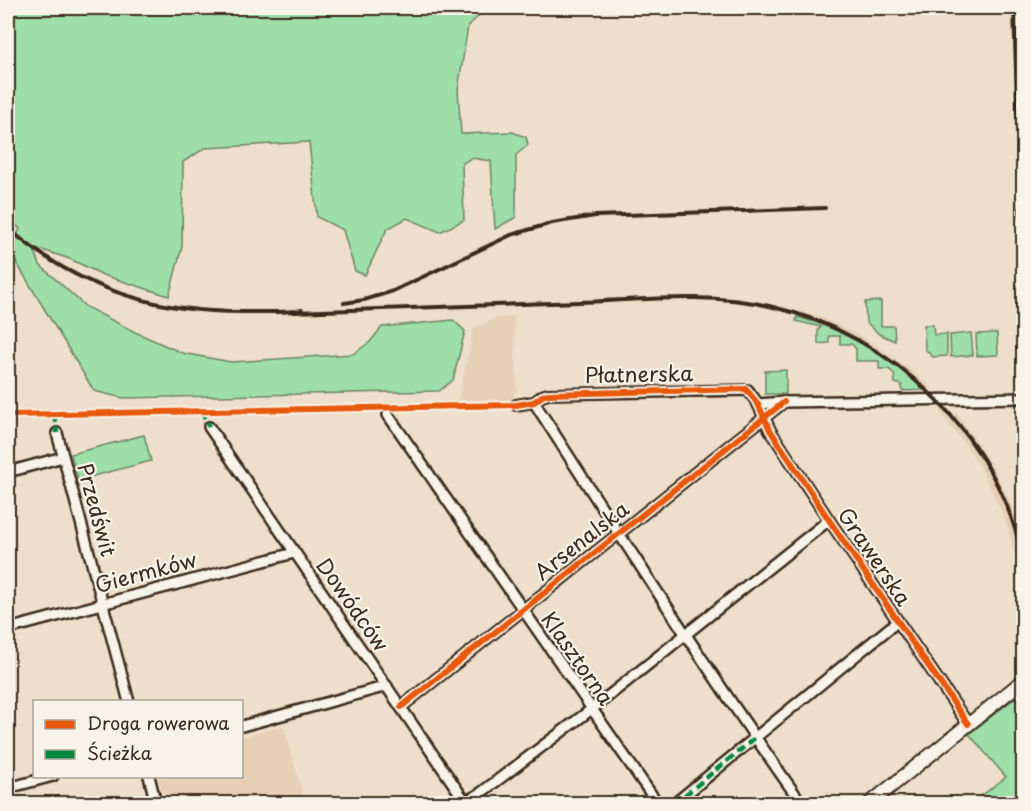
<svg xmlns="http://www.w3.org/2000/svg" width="1031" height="811" font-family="'Playpen Sans',sans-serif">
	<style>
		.built { fill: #e6d1b7 }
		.green { fill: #9edfa9; stroke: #6c8464; stroke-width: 1.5 }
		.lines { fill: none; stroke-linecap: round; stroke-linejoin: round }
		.street-casing { stroke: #3b2a1e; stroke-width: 14 }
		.secondary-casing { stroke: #3b2a1e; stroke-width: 16 }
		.street { stroke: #f7f3e8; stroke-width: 9 }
		.secondary { stroke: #f7f3e8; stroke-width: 12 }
		.rail { stroke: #3b2a1e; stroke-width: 4 }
		.quiet { stroke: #00873e; stroke-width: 4.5; stroke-dasharray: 9 4.5; stroke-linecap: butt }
		.cycleway-casing { stroke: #f7f3e8; stroke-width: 10 }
		.cycleway { stroke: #e8590c; stroke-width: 6 }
		.labels { text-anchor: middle; stroke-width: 4.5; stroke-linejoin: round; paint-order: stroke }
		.street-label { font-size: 21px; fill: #3b2a1e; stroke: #f7f3e8 }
	</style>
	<rect width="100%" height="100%" fill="#eddfcb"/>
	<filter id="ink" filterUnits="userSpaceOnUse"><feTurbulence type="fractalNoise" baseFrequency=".0167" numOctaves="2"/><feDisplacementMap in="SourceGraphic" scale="12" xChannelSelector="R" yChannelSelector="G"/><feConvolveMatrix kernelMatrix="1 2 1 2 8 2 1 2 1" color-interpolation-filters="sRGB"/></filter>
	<g filter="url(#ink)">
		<!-- built -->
		<g class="built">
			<polygon points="1023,293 1024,387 1019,387 1017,294"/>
			<polygon points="798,310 817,315 865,338 906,366 932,388 919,390 903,375 838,335 812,324 796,321"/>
			<polygon points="514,316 517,390 517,393 514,393 514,400 458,400 474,327 498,318"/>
			<polygon points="944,403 952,413 956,412 975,439 995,471 1012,507 1016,509 1023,508 1023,601 1016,557 1003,515 980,467 967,447 940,413 942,410 938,405"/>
			<polygon points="284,726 305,803 165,803 158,777 242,776 242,737"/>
		</g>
		<!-- green -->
		<g class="green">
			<polygon points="8,8 494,8 486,9 468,26 458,90 461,134 512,132 526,137 528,145 516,155 516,217 495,229 491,161 471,158 462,164 464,220 440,232 407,218 387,229 365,275 355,271 343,230 317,217 309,142 205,148 183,162 182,247 169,296 103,275 70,259 33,247 40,265 86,307 135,332 182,353 231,362 353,354 370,342 382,327 453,320 465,331 453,380 439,391 123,398 94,391 13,257 14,241 20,229 8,215"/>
			<polygon points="881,301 881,326 894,326 895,341 879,334 866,322 865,302"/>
			<path d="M797,317C845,329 888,356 924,390L902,391V385L895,383L894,374L889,369H879V361H856V349L852,344H840V336H829V343L818,344V330L821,327L796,321Z"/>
			<polygon points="924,325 933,325 934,335 947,334 947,356 933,357 925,349"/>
			<polygon points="971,333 973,355 951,357 950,335"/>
			<polygon points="997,333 998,355 977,356 976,334"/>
			<polygon points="786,370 786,394 765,394 765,371"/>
			<polygon points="144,435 151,461 78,480 71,454"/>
			<polygon points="1023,692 1023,803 972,803 1006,777 969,734"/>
		</g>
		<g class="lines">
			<!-- street casing -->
			<g class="street-casing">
				<g id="street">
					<path d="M534,402C621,538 709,673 802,804"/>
					<polyline points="758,404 784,402 1024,398"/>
					<polyline points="516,405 534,402 542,396 548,394 748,390 758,404 770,430 829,520 968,724"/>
					<polyline points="388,415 658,804"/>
					<polyline points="209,427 467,804"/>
					<polyline points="57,433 129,702"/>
					<polyline points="8,472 63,457"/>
					<polyline points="8,629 294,553"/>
					<polyline points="401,707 784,402"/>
					<polyline points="242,726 387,686"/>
					<polyline points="149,776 156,804"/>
					<polyline points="8,788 53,776"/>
					<polyline points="461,804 478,795 601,702 829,520"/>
					<polyline points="674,804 898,621"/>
				</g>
			</g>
			<!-- secondary casing -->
			<g class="secondary-casing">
				<polyline id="secondary" points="869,804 1024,680"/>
			</g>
			<!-- street -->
			<use href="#street" class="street"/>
			<!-- secondary -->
			<use href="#secondary" class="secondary"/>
			<!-- rail -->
			<g class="rail">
				<polyline points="1014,8 1024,316"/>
				<path d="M8,228C77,289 160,314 252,312C269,312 286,313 302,310"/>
				<polyline points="344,303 364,300 393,291 511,235 552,223 595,216 825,208"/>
				<path d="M294,312C389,308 484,305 579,302C641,300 708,292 769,306C894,334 1002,438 1024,566"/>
			</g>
			<!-- quiet -->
			<g class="quiet">
				<polyline points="201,410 209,427"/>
				<polyline points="54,414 57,433"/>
				<polyline points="674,804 755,738"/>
			</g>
			<!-- cycleway casing -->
			<g class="cycleway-casing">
				<g id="cycleway">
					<polyline points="8,415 516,405 534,402 542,396 548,394 746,389 758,404 770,430 829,520 968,724"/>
					<polyline points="401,707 784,402"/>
				</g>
			</g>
			<!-- cycleway -->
			<use href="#cycleway" class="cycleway"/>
		</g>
	</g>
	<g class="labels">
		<!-- street labels -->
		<g class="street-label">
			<text transform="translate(639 375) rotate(-1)" y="7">Płatnerska</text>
			<text transform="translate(96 510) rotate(75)" y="7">Przedświt</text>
			<text transform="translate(582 541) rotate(-38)" y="7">Arsenalska</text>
			<text transform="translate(874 557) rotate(56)" y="7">Grawerska</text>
			<text transform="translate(146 573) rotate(-15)" y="7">Giermków</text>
			<text transform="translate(352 605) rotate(55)" y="7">Dowódców</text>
			<text transform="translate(577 659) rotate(55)" y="7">Klasztorna</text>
		</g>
	</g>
	<!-- margin -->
	<rect width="1031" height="811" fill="none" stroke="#f7f3e8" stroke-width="30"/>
	<rect x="15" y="15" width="1001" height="781" fill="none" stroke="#3b2a1e" stroke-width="2" filter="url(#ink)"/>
	<!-- legend -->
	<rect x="33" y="700" width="210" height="78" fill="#f7f3e8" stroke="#aca397" stroke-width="1.5"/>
	<rect x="45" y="720" width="30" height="9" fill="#e8590c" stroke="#aca397" stroke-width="1.5"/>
	<text x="87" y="730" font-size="18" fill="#3b2a1e">Droga rowerowa</text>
	<rect x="45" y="750" width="30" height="9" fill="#00873e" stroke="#aca397" stroke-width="1.5"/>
	<text x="87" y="760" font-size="18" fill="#3b2a1e">Ścieżka</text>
</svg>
